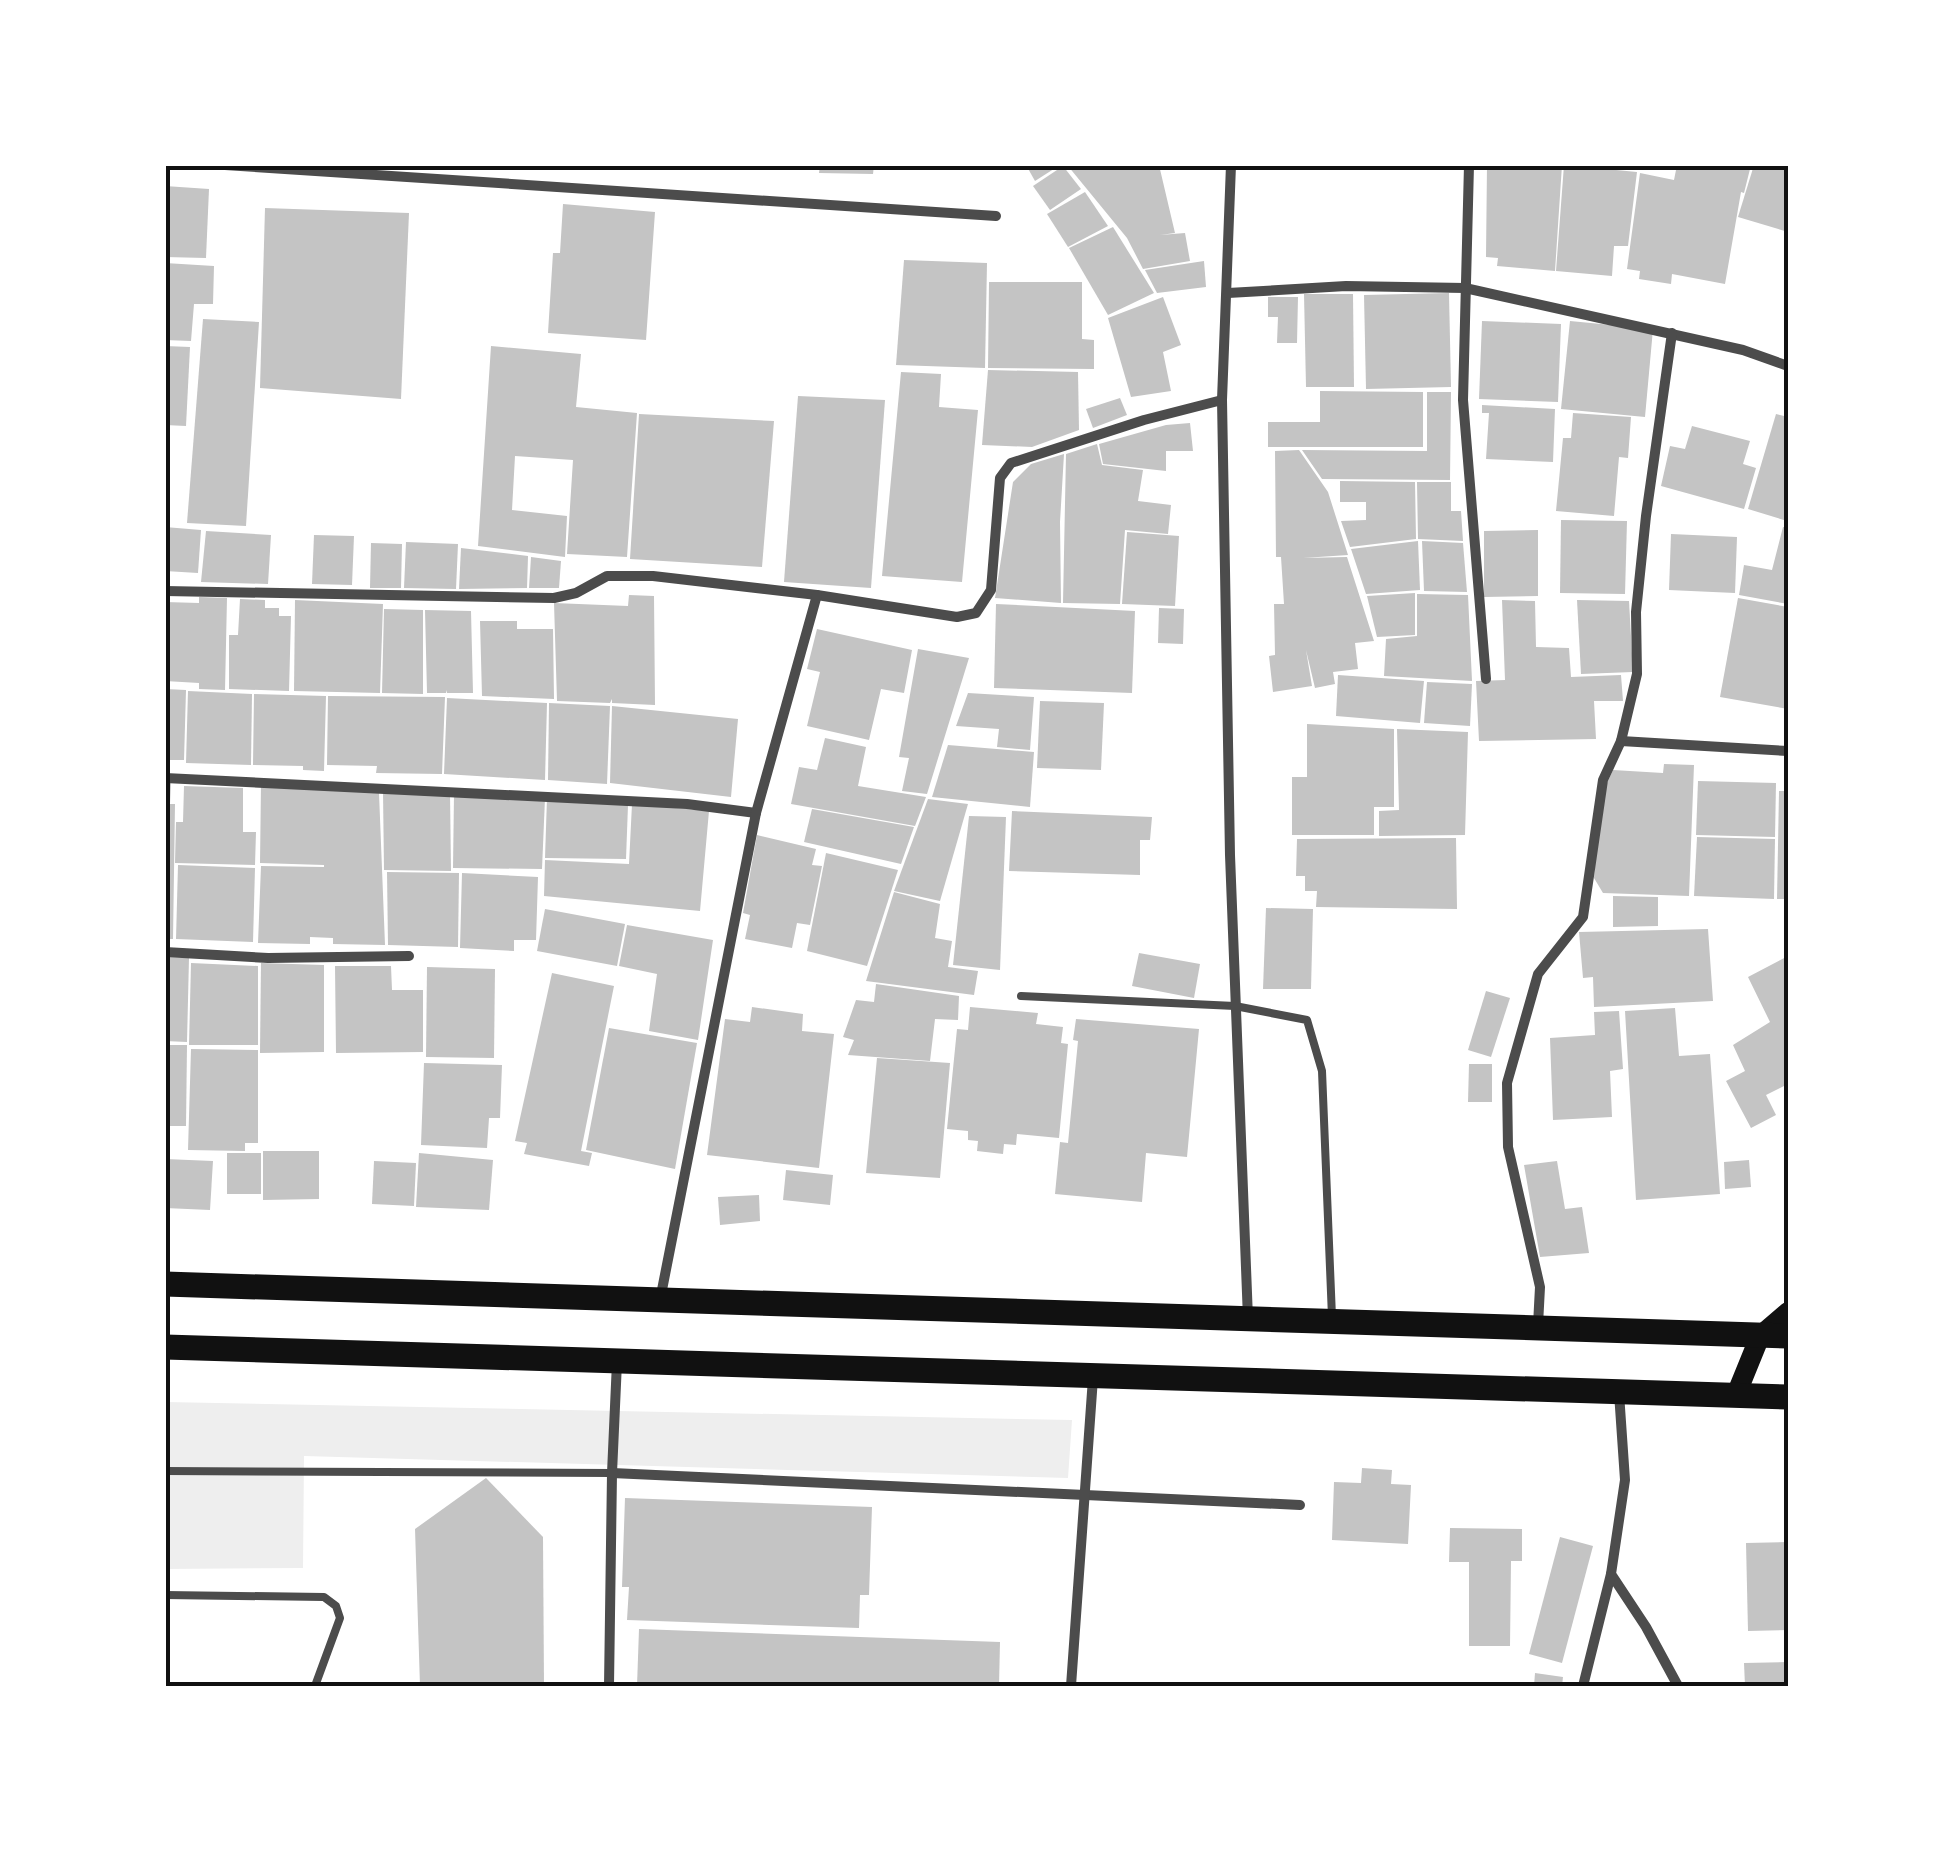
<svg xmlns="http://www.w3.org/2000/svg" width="1953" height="1851" font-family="'Times New Roman',serif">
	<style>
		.green { fill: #eee }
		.building { fill: #c4c4c4 }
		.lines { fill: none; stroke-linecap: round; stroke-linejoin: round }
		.service { stroke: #4c4c4c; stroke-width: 8 }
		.minor { stroke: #4c4c4c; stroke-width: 10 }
		.secondary { stroke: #111; stroke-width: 20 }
		.primary { stroke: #111; stroke-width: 25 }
		.neatline { fill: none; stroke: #111; stroke-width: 4 }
	</style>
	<rect width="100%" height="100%" fill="#fff"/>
	<!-- green -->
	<polygon class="green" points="165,1402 1072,1420 1068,1478 304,1456 303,1568 165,1569"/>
	<!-- building -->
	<g class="building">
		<polygon points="820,165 874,165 873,174 819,173"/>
		<polygon points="1026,165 1060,165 1035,181"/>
		<polygon points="1159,165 1175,233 1160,235 1185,233 1190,261 1143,269 1127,238 1068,166"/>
		<polygon points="1487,165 1562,165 1555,271 1497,266 1498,258 1486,257"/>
		<polygon points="1564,165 1637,172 1628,246 1614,246 1612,276 1556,271"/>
		<polygon points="1677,165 1751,165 1744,193 1741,192 1725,284 1672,274 1671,284 1639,279 1640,271 1627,269 1640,173 1674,180"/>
		<polygon points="1754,165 1788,165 1788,232 1738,217"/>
		<polygon points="1063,166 1081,189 1050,210 1033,186"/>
		<polygon points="165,186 209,189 206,258 165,257"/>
		<polygon points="1085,192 1108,226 1068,247 1047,214"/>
		<polygon points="563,204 655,212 646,340 548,333 553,253 560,253"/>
		<polygon points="265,208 409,213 401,399 260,388"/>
		<polygon points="1113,227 1154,293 1108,315 1069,248"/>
		<polygon points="904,260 987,263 985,368 896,365"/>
		<polygon points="1204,261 1206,287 1157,293 1145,270"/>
		<polygon points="165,263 214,266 213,304 194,304 191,341 165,340"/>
		<polygon points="989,282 1082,282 1082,339 1094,340 1094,369 988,368"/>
		<polygon points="1449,293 1451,387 1366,389 1364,295"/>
		<polygon points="1304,294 1353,294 1354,387 1306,387"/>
		<polygon points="1163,297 1181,345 1163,352 1171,391 1131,397 1108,318"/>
		<polygon points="1268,297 1298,297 1297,343 1277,343 1278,317 1268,317"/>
		<polygon points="203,319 259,322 246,526 187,523"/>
		<polygon points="1482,321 1561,324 1558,402 1479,399"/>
		<polygon points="1570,321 1653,329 1645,417 1561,409"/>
		<polygon points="165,346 190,347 186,426 165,425"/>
		<polygon points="491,346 581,354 576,407 637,413 627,557 567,554 573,460 515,456 512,510 567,516 565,557 478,546"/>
		<polygon points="988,370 1078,372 1079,430 1032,447 982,445"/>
		<polygon points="901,372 941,374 939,407 978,410 962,582 882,576"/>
		<polygon points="1320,391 1423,392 1423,447 1268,447 1268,422 1320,422"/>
		<polygon points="1427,392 1451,392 1450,480 1322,479 1302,450 1427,451"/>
		<polygon points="798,396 885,400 871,588 784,582"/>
		<polygon points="1120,398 1127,415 1093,428 1086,409"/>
		<polygon points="1482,405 1555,409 1553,462 1486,459 1489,413 1482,413"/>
		<polygon points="1573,413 1631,417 1628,458 1619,457 1614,516 1556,511 1563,438 1571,438"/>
		<polygon points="639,414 774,421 762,567 630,559"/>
		<polygon points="1776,414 1788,417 1787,521 1748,509"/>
		<polygon points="1190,423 1193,451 1166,451 1166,471 1103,464 1099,444 1166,425"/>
		<polygon points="1692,426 1750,441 1743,464 1756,468 1744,509 1661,486 1670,446 1685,449"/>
		<polygon points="1097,444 1102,465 1143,470 1138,501 1171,505 1168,534 1125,530 1120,604 1063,603 1066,454"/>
		<polygon points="1299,450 1328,492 1348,555 1303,558 1347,557 1374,641 1355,643 1358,669 1333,672 1335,684 1315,688 1306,650 1312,686 1273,692 1269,656 1275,655 1274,604 1284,604 1281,557 1276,557 1275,451"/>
		<polygon points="1064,454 1060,522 1061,603 995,598 1013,482 1031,464"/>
		<polygon points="1340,481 1415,482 1416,539 1350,547 1341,521 1366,520 1366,502 1340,502"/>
		<polygon points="1417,482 1451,482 1451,511 1461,511 1463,541 1418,539"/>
		<polygon points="1561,520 1627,521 1625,594 1560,593"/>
		<polygon points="165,527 201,530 198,573 165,571"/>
		<polygon points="1783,527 1788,528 1788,604 1739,595 1744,565 1772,570"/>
		<polygon points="1538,530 1538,596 1484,597 1484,531"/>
		<polygon points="206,531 271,535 268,584 201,582"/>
		<polygon points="1127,532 1179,536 1175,606 1122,604"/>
		<polygon points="1671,534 1737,537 1735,593 1669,590"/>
		<polygon points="314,535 354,536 352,585 312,584"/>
		<polygon points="1418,541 1420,590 1366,594 1351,549"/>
		<polygon points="1422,541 1463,543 1467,592 1424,591"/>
		<polygon points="406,542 458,544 456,589 404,588"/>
		<polygon points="371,543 402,544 401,588 370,588"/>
		<polygon points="461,548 528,556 527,588 459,589"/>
		<polygon points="531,557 561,561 559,588 529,588"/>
		<polygon points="1415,593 1415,635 1377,637 1367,596"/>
		<polygon points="1417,594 1468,595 1472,681 1384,676 1386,639 1417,636"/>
		<polygon points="629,595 654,596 655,705 612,703 612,699 610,703 557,701 554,603 628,606"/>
		<polygon points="199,597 227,598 225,690 199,689 199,683 165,681 165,602 199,603"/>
		<polygon points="1738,598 1788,607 1788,709 1720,697"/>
		<polygon points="240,599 265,600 265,608 279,608 279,616 291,616 289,691 229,689 229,635 238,635"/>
		<polygon points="295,600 383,604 380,693 294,691"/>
		<polygon points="1502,600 1535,601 1536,647 1569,648 1571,677 1621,675 1623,701 1594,701 1596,739 1479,741 1476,681 1505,680"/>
		<polygon points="1577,600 1629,601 1633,672 1581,674"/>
		<polygon points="996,604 1135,611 1132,693 994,688"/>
		<polygon points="1159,608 1184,609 1183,644 1158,643"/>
		<polygon points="384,609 423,610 423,694 382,693"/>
		<polygon points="425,610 471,611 473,693 447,693 446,690 446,693 427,693"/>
		<polygon points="480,621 517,621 517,629 553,629 554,699 482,696"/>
		<polygon points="817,629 912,650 904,693 881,689 869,740 807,726 820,672 807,669"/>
		<polygon points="918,649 969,658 927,794 902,791 909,758 899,757"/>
		<polygon points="1338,675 1424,681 1420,723 1336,716"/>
		<polygon points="1427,682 1472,684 1470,726 1424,723"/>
		<polygon points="165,689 186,690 184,760 165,760"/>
		<polygon points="188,691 252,694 251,765 186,763"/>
		<polygon points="968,693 1034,697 1030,750 997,747 999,729 956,726"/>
		<polygon points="254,694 326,696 324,771 303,770 303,766 253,765"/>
		<polygon points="328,696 445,697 442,774 376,773 377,766 327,765"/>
		<polygon points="447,698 547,703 545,780 444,774"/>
		<polygon points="1040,701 1104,703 1101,770 1037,768"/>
		<polygon points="549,703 610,706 607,784 548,780"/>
		<polygon points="612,706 738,719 731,797 610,783"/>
		<polygon points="1307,724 1394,729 1394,807 1374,807 1374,835 1292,835 1292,777 1307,777"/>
		<polygon points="1397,729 1468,732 1465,835 1379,836 1379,811 1399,810"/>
		<polygon points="825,738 866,747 858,786 926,797 915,826 791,804 799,767 817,770"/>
		<polygon points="948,745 1034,752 1030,807 932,797"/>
		<polygon points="1664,764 1694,765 1689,896 1603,893 1594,878 1600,799 1613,770 1663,773"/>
		<polygon points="1698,781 1776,783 1775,837 1696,835"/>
		<polygon points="165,782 171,783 170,804 175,804 173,939 165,939"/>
		<polygon points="261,784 379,793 385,945 333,944 333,938 310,937 310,944 258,943 261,866 324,867 324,865 260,863"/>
		<polygon points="184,786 243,788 243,832 256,832 255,865 175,863 176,822 183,822"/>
		<polygon points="383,791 450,793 451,871 384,870"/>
		<polygon points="1779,791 1788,791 1788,899 1777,899"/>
		<polygon points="454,794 545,798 542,869 453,868"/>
		<polygon points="547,798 628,805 626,859 545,858"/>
		<polygon points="928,799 968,804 940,901 894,891"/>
		<polygon points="632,804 709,811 700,911 544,896 545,860 629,864"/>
		<polygon points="812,809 914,827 901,864 804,842"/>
		<polygon points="1012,811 1152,817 1150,840 1140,840 1140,875 1009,871"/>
		<polygon points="969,816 1006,817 1000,970 953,965"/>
		<polygon points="757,835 816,849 812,865 822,866 810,925 797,923 792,948 745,939 750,915 743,913"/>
		<polygon points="1697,837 1775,839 1774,899 1694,896"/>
		<polygon points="1456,838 1457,909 1316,907 1317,891 1305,891 1305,876 1296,876 1297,839"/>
		<polygon points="826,853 898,870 867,966 807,951"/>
		<polygon points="178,865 255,868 253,942 176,939"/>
		<polygon points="387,872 459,873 458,947 388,945"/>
		<polygon points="462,873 538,877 536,940 514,940 514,951 460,948"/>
		<polygon points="894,892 940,904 935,938 952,941 948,967 978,971 974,995 866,981"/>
		<polygon points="1613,896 1658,897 1658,926 1613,927"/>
		<polygon points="1266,908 1313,909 1311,989 1263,989"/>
		<polygon points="545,909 625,924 617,966 537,951"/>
		<polygon points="627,925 713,940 698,1040 649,1031 657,974 619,966"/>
		<polygon points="1708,929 1713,1001 1594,1007 1593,977 1583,978 1579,932"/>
		<polygon points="1139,953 1200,964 1194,998 1132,986"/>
		<polygon points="1788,956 1788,1084 1766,1095 1776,1115 1751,1128 1726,1081 1745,1071 1733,1045 1770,1022 1748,977"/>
		<polygon points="165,957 189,958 187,1042 165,1041"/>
		<polygon points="191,963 258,966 258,1045 189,1045"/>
		<polygon points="261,963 324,965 324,1052 260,1053"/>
		<polygon points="335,966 391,966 392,990 423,990 423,1052 336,1053"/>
		<polygon points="427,967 495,969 494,1058 426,1057"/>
		<polygon points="552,973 614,986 581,1151 592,1153 589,1166 524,1154 527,1143 515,1141"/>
		<polygon points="876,984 959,996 958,1020 935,1019 930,1061 848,1055 854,1040 843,1037 856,1000 874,1002"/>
		<polygon points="1486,991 1510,998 1491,1057 1468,1050"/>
		<polygon points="752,1007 803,1014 802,1031 834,1034 819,1168 707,1155 725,1019 750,1022"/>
		<polygon points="970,1007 1038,1013 1036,1024 1063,1027 1061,1043 1068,1044 1059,1138 1017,1134 1016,1145 1004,1144 1003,1154 977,1151 978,1141 968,1140 968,1131 947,1129 957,1029 968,1030"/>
		<polygon points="1675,1008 1679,1056 1710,1054 1720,1194 1636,1200 1625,1011"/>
		<polygon points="1619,1011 1623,1069 1610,1071 1612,1117 1553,1120 1550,1038 1595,1035 1594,1012"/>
		<polygon points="1076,1019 1199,1029 1187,1157 1146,1153 1142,1202 1055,1194 1060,1142 1068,1143 1078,1041 1073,1040"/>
		<polygon points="609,1028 697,1043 675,1169 586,1150"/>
		<polygon points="165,1045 187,1045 186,1126 165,1126"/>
		<polygon points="191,1049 258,1050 258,1143 245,1143 245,1151 188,1150"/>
		<polygon points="877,1058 950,1063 940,1178 866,1173"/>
		<polygon points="424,1063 502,1065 500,1118 489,1118 487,1148 421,1145"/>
		<polygon points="1469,1064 1492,1064 1492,1102 1468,1102"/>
		<polygon points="263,1151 319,1151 319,1199 263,1200"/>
		<rect x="227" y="1153" width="34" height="41"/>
		<polygon points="419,1153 493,1160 489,1210 416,1207"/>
		<polygon points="165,1159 213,1161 210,1210 165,1208"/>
		<polygon points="1749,1160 1751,1187 1725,1189 1724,1162"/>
		<polygon points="374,1161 416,1163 414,1206 372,1204"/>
		<polygon points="1557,1161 1565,1209 1582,1207 1589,1253 1540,1257 1524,1165"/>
		<polygon points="786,1170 833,1175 830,1205 783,1200"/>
		<polygon points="759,1195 760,1221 720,1225 718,1197"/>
		<polygon points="1362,1468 1392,1470 1391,1484 1411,1485 1408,1544 1332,1540 1334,1482 1361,1483"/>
		<polygon points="486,1478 543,1537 544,1686 420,1686 415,1529"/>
		<polygon points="625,1498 872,1507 869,1595 860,1595 859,1628 627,1620 629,1587 622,1587"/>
		<polygon points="1450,1528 1522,1529 1522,1561 1511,1561 1510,1646 1469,1646 1469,1562 1449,1562"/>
		<polygon points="1560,1537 1593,1546 1562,1663 1529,1654"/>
		<polygon points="1788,1542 1788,1630 1748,1631 1746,1543"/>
		<polygon points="639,1629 1000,1642 999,1686 637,1686"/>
		<polygon points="1788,1662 1788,1686 1745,1686 1744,1663"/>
		<polygon points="1535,1673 1563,1677 1562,1686 1534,1686"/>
	</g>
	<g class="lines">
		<!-- service -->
		<g class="service">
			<polyline points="1021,996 1235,1006 1307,1020 1322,1071 1332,1317"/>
			<polyline points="165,1471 612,1473"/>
			<polyline points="165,1595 324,1597 336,1606 340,1618 315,1686"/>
		</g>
		<!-- minor -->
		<g class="minor">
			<polyline points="225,165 996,216"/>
			<polyline points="1231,165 1222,400 1230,855 1248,1319"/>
			<polyline points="1469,165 1463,400 1486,679"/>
			<polyline points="1228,293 1346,286 1465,288 1743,350 1788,366"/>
			<polyline points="165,591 554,598 576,593 607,576 653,576 817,595 957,617 976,613 991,590 1000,478 1011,463 1144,420 1222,400"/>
			<polyline points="1621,741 1788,751"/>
			<polyline points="165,778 687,804 756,813"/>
			<polyline points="165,952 268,958 409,956"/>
			<polyline points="660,1300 756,813 817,595"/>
			<polyline points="1538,1325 1540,1287 1508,1147 1507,1083 1538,974 1583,917 1603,780 1621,741 1637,674 1636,612 1646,516 1672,333"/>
			<polyline points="1619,1393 1625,1480 1611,1574 1646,1627 1678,1686"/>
			<polyline points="612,1473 1300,1505"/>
			<polyline points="609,1686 612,1473 617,1362"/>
			<polyline points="1071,1686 1093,1378"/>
			<polyline points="1583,1686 1611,1574"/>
		</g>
		<!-- secondary -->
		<polyline class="secondary" points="1736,1395 1760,1336 1788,1312"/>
		<!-- primary -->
		<g class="primary">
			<polyline points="165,1284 1788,1336"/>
			<polyline points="165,1347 1788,1397"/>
		</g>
	</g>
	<!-- border -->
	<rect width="1953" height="1851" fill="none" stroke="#ffffff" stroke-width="335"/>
	<rect x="168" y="168" width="1618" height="1516" class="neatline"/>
</svg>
